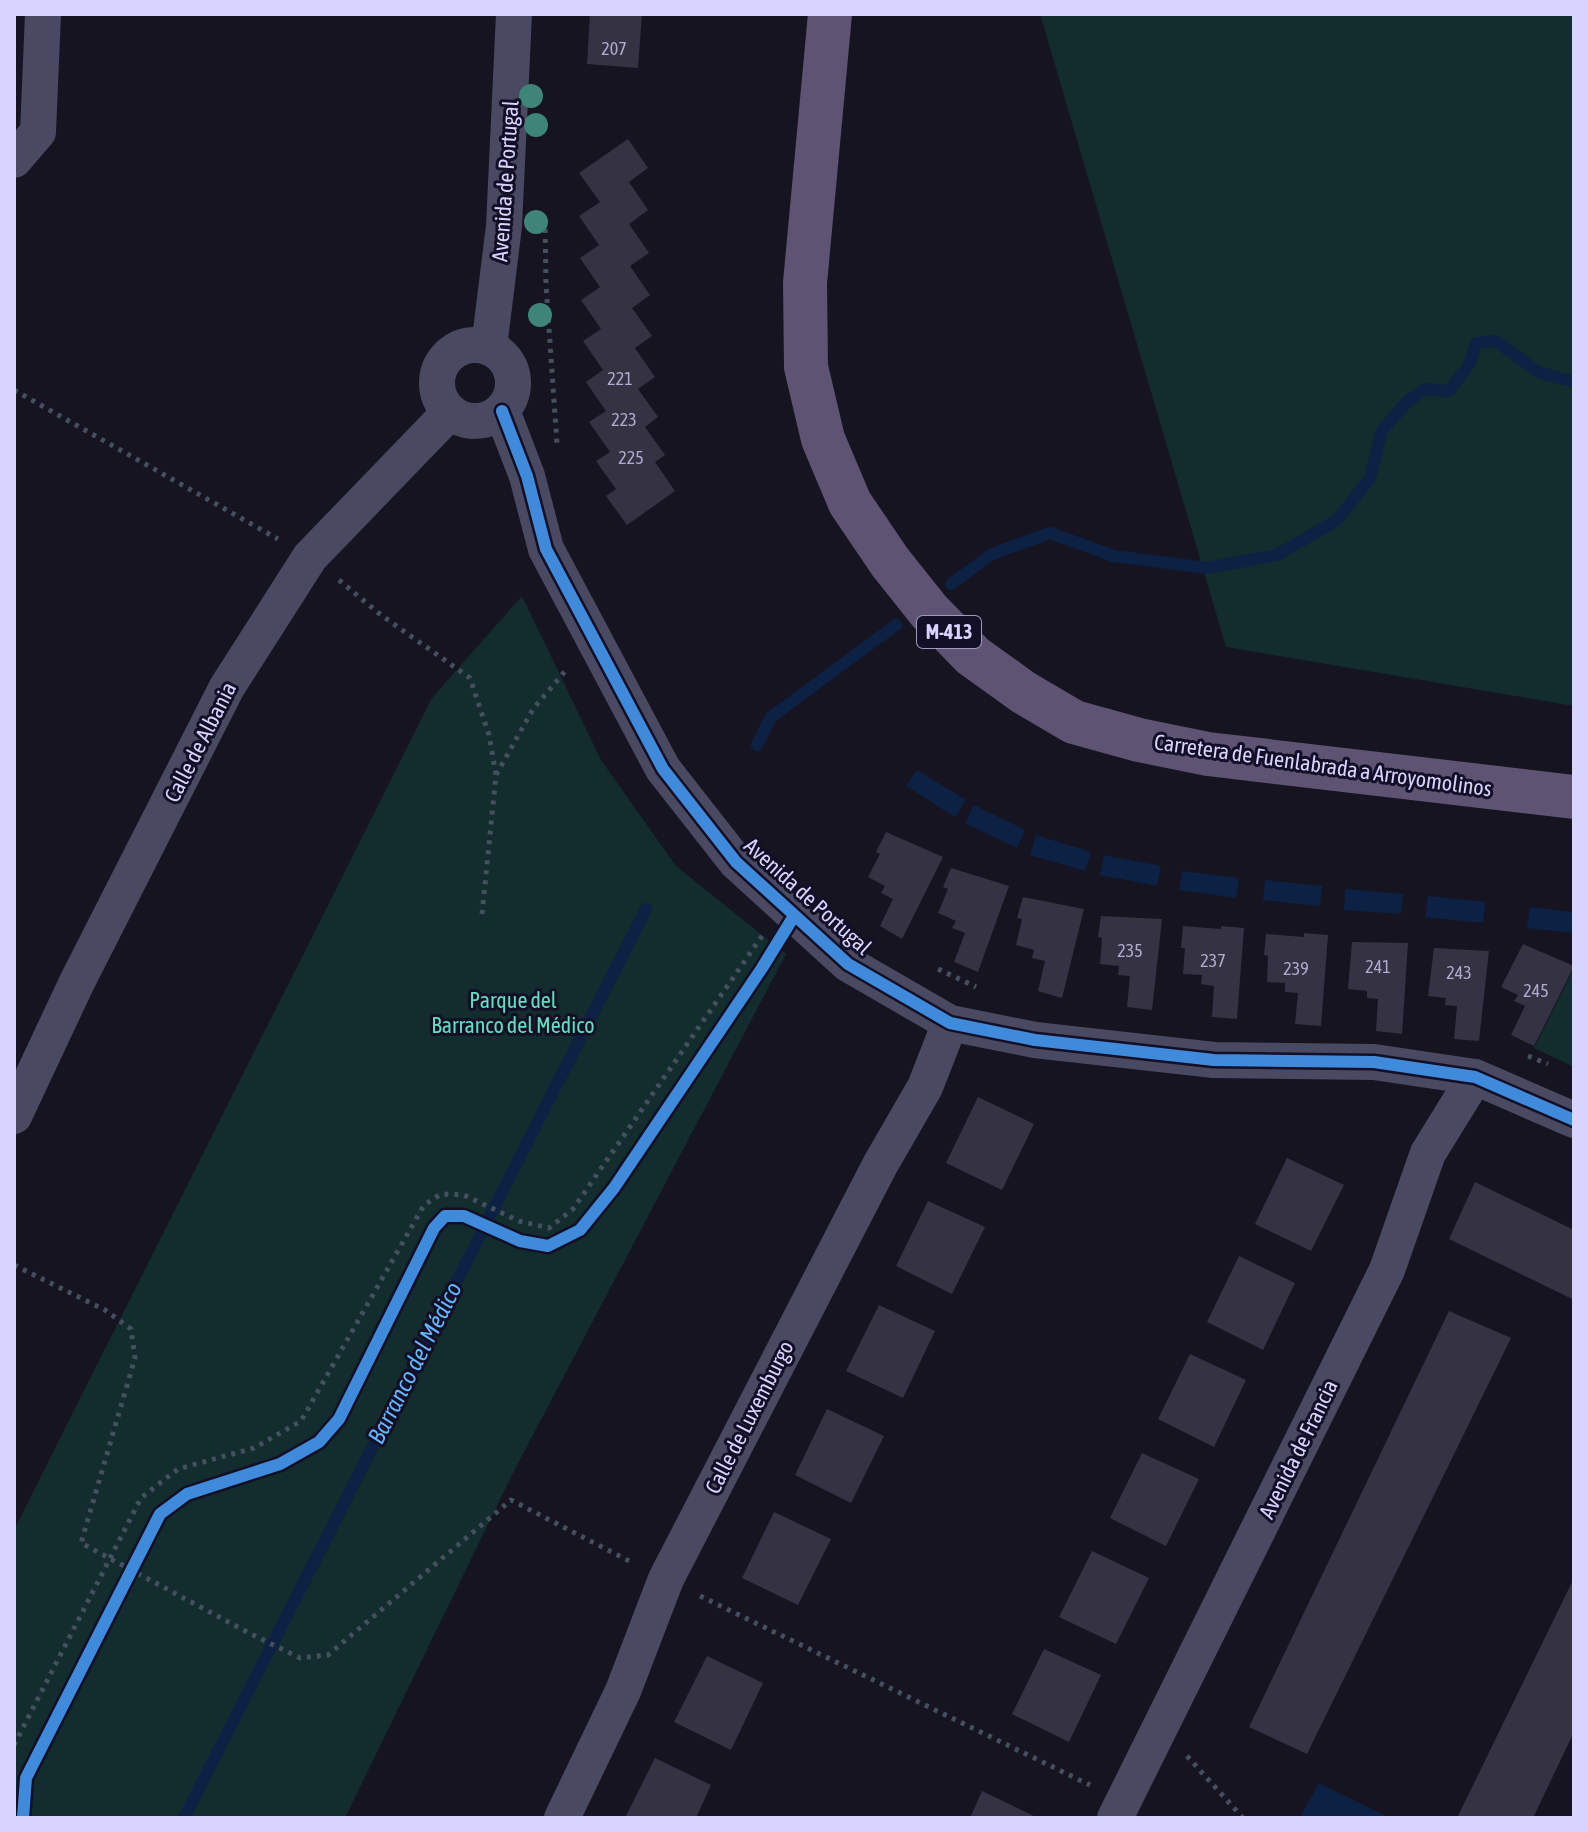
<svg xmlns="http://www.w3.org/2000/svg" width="1588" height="1832" font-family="'Asap Condensed',sans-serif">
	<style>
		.green { fill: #132c2d }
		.water { fill: #0d2144 }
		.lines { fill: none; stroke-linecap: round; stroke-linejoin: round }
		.stream { stroke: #0d2144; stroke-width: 12 }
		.building { fill: #343243 }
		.path { stroke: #44505f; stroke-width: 5; stroke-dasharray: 4 6; stroke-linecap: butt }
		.minor { stroke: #4a4962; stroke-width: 36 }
		.primary { stroke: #5e5373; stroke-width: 44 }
		.cycleway-casing { stroke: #130f26; stroke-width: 17 }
		.cycleway { stroke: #408adc; stroke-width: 12 }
		.tree { fill: #3e8478 }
		.labels { text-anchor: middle; stroke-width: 6; stroke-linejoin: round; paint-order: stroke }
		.number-label { font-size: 18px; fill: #b0acd0 }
		.shield { fill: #130f26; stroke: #9e99be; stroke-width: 2 }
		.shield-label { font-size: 20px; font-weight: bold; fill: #d9d4ff }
		.street-label { font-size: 22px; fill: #d9d4ff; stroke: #130f26 }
		.park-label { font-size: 22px; fill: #5fe0c0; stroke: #130f26 }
		.water-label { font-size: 24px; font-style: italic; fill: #62b6ff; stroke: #130f26 }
	</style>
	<rect width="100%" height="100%" fill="#161421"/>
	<!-- green -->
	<g class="green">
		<polygon points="1040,14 1574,14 1574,706 1226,647"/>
		<polygon points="522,596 601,760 676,866 786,954 513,1473 345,1818 14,1818 14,1530 432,698"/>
		<polygon points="1574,968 1574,1067 1534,1048"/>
	</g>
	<!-- water -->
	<g class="water">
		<polygon points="917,770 966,800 955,817 906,786"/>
		<polygon points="974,805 1025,830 1017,848 965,823"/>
		<polygon points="1036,835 1091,852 1085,871 1030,855"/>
		<polygon points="1104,855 1161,866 1157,886 1100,875"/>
		<polygon points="1182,871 1239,878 1236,898 1179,890"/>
		<polygon points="1265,880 1322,886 1320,906 1263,900"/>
		<polygon points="1345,889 1403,894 1401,914 1344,910"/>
		<polygon points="1428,896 1485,902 1483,923 1425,917"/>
		<polygon points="1530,907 1574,912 1574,933 1527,928"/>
		<polygon points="1319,1783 1384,1815 1382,1818 1308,1818 1301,1815"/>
	</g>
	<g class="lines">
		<!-- stream -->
		<g class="stream">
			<polyline points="951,584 992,554 1050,533 1114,556 1207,568 1277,555 1337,520 1370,478 1382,430 1408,401 1425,389 1449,391 1470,363 1476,343 1496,341 1538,372 1574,382"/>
			<polyline points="757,745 771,717 896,625"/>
			<polyline points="184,1818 646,909"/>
		</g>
	</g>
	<!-- building -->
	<g class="building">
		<polygon points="590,14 642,14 638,68 587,64"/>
		<polygon points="628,139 648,168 629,182 648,210 629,224 649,253 630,266 650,295 632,308 652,336 635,348 655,377 638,389 658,417 645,427 665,455 655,462 675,491 627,525 606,496 616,489 596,461 610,452 589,422 606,411 586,382 603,370 583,341 601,329 581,300 600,287 580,258 599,245 579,216 600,202 579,173"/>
		<polygon points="886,832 943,857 902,939 880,926 893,899 881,893 885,886 868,877 880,854 876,852"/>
		<polygon points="951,868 1009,886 978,972 954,962 965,933 952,928 956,921 938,913 948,889 943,887"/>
		<polygon points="1023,897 1084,909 1062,998 1038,991 1045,961 1032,958 1034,950 1016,945 1022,919 1017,918"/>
		<polygon points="1101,916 1162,919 1152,1010 1127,1007 1130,976 1118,975 1119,966 1100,964 1102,938 1098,937"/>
		<polygon points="1183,926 1221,929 1221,926 1244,928 1237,1019 1212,1017 1214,986 1201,984 1202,975 1183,974 1185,948 1181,948"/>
		<polygon points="1304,933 1328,935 1321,1026 1295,1024 1298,993 1285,992 1285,983 1267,982 1268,956 1264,955 1266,934 1304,937"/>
		<polygon points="1352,942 1408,943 1402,1034 1376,1031 1378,999 1367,998 1367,991 1348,989"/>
		<polygon points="1523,944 1574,966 1534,1046 1511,1035 1525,1006 1514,1001 1518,995 1501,987"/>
		<polygon points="1434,948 1489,951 1479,1041 1454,1039 1457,1006 1445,1005 1446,998 1428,996"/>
		<polygon points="978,1097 1034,1124 1002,1190 946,1163"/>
		<polygon points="1287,1158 1344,1185 1311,1251 1255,1224"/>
		<polygon points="1475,1182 1574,1230 1574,1300 1449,1239"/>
		<polygon points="928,1201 985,1227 952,1294 896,1266"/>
		<polygon points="1239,1256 1295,1283 1263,1350 1207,1322"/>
		<polygon points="879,1305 935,1331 903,1398 846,1371"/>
		<polygon points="1449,1311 1511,1338 1307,1754 1249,1727"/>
		<polygon points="1190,1354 1246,1380 1214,1447 1158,1419"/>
		<polygon points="827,1409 884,1436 851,1503 795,1475"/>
		<polygon points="1142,1453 1199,1479 1166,1546 1110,1518"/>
		<polygon points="774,1512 831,1539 798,1605 742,1578"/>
		<polygon points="1092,1551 1149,1578 1116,1644 1059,1617"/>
		<polygon points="1574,1578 1574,1732 1533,1818 1457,1818"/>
		<polygon points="1044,1649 1101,1675 1069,1742 1012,1714"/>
		<polygon points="707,1656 763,1683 731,1750 674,1722"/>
		<polygon points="655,1758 711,1785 696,1818 625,1818"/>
		<polygon points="982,1791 1038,1818 970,1818"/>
	</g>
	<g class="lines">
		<!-- path -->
		<g class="path">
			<polyline points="545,219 546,285 557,444"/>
			<polyline points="14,390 278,539"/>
			<polyline points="339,580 381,615 470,678 489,735 496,775"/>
			<polyline points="482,914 496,775 533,709 567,669"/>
			<polyline points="938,969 976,987"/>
			<polyline points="1528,1056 1548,1064"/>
			<polyline points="14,1265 105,1310 131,1329 135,1358 81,1543 249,1633 300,1658 328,1655 511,1500 633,1563"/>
			<polyline points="700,1596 1090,1785"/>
			<polyline points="14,1745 141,1498 178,1469 254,1448 301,1421 424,1205 441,1194 464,1195 519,1221 549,1228 573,1209 762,936"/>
			<polyline points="1187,1756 1243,1818"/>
		</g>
		<!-- minor -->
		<g class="minor">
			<polyline points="14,160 38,132 43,14"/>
			<circle cx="475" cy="383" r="38"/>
			<polyline points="489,347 504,226 514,14"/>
			<polyline points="502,411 527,476 546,549 663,769 736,862 848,964 950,1023 1035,1040 1214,1060 1374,1062 1475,1077 1574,1120"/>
			<polyline points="14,1116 77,982 227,687 310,557 450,412"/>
			<polyline points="562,1818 623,1691 666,1579 880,1165 925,1087 950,1023"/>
			<polyline points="1115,1818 1387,1270 1428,1153 1475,1077"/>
		</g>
		<!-- primary -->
		<polyline class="primary" points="830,14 805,283 806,367 823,439 850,503 890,562 929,611 973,656 1023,692 1074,722 1139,740 1208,754 1574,797"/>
		<!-- cycleway casing -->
		<g class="cycleway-casing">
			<g id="cycleway">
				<polyline points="502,411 527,476 546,549 663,769 736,862 848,964 950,1023 1035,1040 1214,1060 1374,1062 1475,1077 1574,1120"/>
				<polyline points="23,1818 26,1778 160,1514 187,1494 280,1464 319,1442 339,1419 434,1228 445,1216 464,1216 520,1241 548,1246 580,1230 614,1188 762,968 794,916"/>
			</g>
		</g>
		<!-- cycleway -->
		<use href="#cycleway" class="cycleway"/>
	</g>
	<!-- trees -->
	<g class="tree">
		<circle cx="531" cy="96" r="12"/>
		<circle cx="536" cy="125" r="12"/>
		<circle cx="536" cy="222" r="12"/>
		<circle cx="540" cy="315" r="12"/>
	</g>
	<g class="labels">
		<!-- number labels -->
		<g class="number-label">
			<text x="614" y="55">207</text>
			<text x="620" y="385">221</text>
			<text x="624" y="426">223</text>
			<text x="631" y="464">225</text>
			<text x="1130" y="957">235</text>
			<text x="1213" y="967">237</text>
			<text x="1378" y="973">241</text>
			<text x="1296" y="975">239</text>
			<text x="1459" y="979">243</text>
			<text x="1536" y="997">245</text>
		</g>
		<!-- shield labels -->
		<rect class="shield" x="917" y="616" width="64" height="32" rx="6"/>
		<g class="shield-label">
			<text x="949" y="639">M-413</text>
		</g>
		<!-- street labels -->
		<g class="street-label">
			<text transform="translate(505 181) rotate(-86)" y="8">Avenida de Portugal</text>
			<text transform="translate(200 742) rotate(-63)" y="8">Calle de Albania</text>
			<text transform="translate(1323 765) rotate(8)" y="8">Carretera de Fuenlabrada a Arroyomolinos</text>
			<text transform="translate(808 896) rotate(42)" y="8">Avenida de Portugal</text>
			<text transform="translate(749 1417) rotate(-63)" y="8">Calle de Luxemburgo</text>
			<text transform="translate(1298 1449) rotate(-64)" y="8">Avenida de Francia</text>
		</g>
		<!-- park labels -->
		<g class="park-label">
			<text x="513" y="1008">Parque del<tspan x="513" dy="25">Barranco del Médico</tspan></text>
		</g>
		<!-- water labels -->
		<g class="water-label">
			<text transform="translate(415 1363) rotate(-63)" y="8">Barranco del Médico</text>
		</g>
	</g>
	<!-- border -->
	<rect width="1588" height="1832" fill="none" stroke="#d9d4ff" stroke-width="32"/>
</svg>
